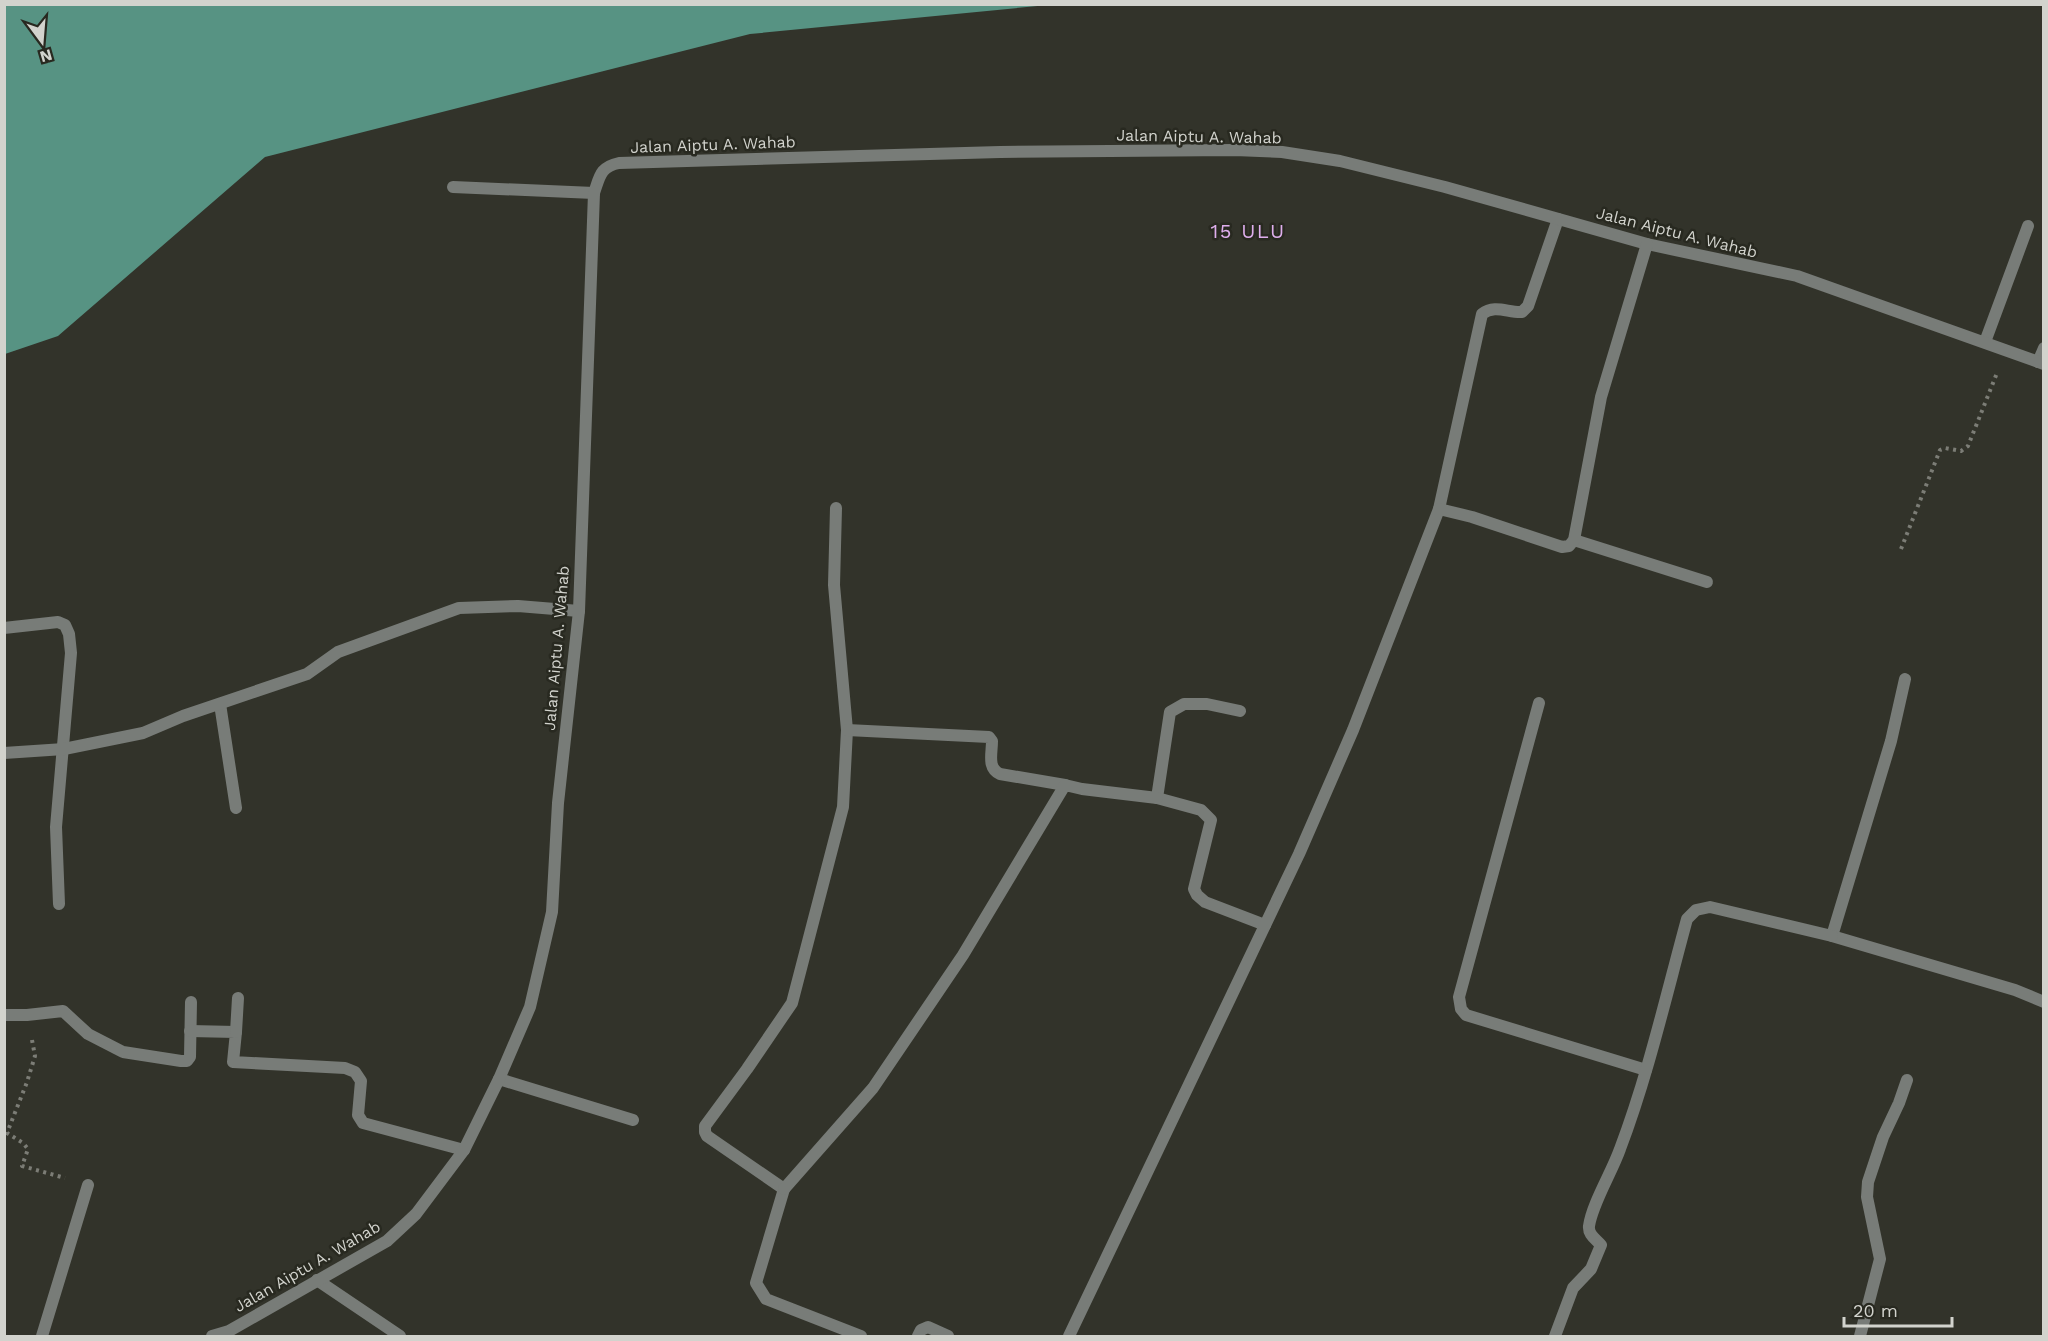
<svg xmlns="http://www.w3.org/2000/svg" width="2048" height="1341" font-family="'Work Sans',sans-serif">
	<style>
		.water { fill: #579383 }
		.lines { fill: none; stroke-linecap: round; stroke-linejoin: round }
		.path { stroke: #7c7d76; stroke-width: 4; stroke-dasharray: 3 4.5; stroke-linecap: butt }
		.street { stroke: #787c78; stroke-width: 12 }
		.labels { text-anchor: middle; stroke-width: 5; stroke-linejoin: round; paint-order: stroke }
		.street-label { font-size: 16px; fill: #d2d3cd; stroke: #282920 }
		.quarter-label { font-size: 20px; letter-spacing: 1.5px; fill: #deaeec; stroke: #282920 }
	</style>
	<rect width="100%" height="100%" fill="#32332a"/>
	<!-- water -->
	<polygon class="water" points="4,5 5,4 1048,5 750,34 265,157 58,336 5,354"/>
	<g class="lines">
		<!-- path -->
		<g class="path">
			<polyline points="1901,549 1940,450 1945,448 1961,451 1968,446 1997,373"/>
			<polyline points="32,1040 35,1056 27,1082 7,1133 23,1143 28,1149 22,1166 65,1178"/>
		</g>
		<!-- street -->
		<g class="street">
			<polyline points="453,187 594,193"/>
			<polyline points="1985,342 2028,226"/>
			<polyline points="2038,362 2044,348"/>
			<polyline points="836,508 834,585 847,730 843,807 792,1003 747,1069 705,1126 705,1132 707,1136 784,1189 756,1283 766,1299 861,1336"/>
			<path d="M1439,509L1482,314C1495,304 1508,313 1522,312L1528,306L1558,219"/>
			<polyline points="1574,540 1707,582"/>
			<polyline points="4,628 58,622 65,625 69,634 71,653 56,827 59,904"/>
			<polyline points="1905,679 1891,741 1832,936 2015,990 2044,1002"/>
			<polyline points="1539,703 1459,997 1461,1009 1466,1015 1646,1070"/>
			<polyline points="220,704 236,808"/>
			<polyline points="1240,711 1207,704 1184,704 1170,712 1157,798 1201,810 1211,820 1194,889 1197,895 1205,902 1265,925"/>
			<path d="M847,730L989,737L992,741C992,754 987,768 1000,774L1065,785"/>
			<polyline points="4,753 64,749 143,733 183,716 307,674 338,652 459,608 518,606 579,611"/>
			<polyline points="4,1015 27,1015 63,1011 88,1034 123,1052 181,1061 187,1061 190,1057 191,1002"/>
			<polyline points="190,1031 236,1032 233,1062 345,1068 355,1072 361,1081 358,1115 363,1123 464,1150"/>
			<polyline points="236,1032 238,998"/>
			<polyline points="499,1079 633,1120"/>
			<polyline points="784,1189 873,1088 963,955 1065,785 1082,789 1157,798"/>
			<polyline points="317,1280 400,1336"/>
			<polyline points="42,1336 88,1185"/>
			<path d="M212,1336L229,1331L387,1241L416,1214L464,1150L499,1079L530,1007L552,912L558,803L579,611L594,193C600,176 600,167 619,163L1000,152L1235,150L1282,152L1340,161L1445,187L1647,244L1797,276L2044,364"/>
			<polyline points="918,1336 921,1330 928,1327 948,1336"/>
			<polyline points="1069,1336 1299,854 1353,730 1439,509 1472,517 1562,547 1569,546 1574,540 1601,397 1647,244"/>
			<path d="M1555,1336L1573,1288L1591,1269L1601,1245C1596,1239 1588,1235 1589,1226C1592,1204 1612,1172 1620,1149C1648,1075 1666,996 1687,919L1696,910L1710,907L1832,936"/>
			<polyline points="1860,1336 1880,1259 1867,1197 1868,1182 1883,1137 1899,1103 1907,1080"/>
		</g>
	</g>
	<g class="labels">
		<!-- street labels -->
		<g class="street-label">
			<text transform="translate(1199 136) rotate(1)" y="6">Jalan Aiptu A. Wahab</text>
			<text transform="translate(713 144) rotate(-2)" y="6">Jalan Aiptu A. Wahab</text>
			<text transform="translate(1677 232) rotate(14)" y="6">Jalan Aiptu A. Wahab</text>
			<text transform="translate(556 648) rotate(-85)" y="6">Jalan Aiptu A. Wahab</text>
			<text transform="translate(307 1266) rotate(-30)" y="6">Jalan Aiptu A. Wahab</text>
		</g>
		<!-- quarter labels -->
		<g class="quarter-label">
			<text x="1248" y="238">15 ULU</text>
		</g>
	</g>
	<!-- border -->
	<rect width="2048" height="1341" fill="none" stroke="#d2d3cd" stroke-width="12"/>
	<!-- north arrow -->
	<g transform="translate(42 42) rotate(164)" stroke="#282920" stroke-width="4.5" paint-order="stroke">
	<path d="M0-4.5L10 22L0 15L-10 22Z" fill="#d2d3cd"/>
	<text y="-9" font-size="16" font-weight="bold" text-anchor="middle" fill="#d2d3cd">N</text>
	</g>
	<!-- scale -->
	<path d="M1844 1317v9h108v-9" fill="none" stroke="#d2d3cd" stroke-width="3"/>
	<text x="1853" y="1317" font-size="18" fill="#d2d3cd" stroke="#282920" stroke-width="4.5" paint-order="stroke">20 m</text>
</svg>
